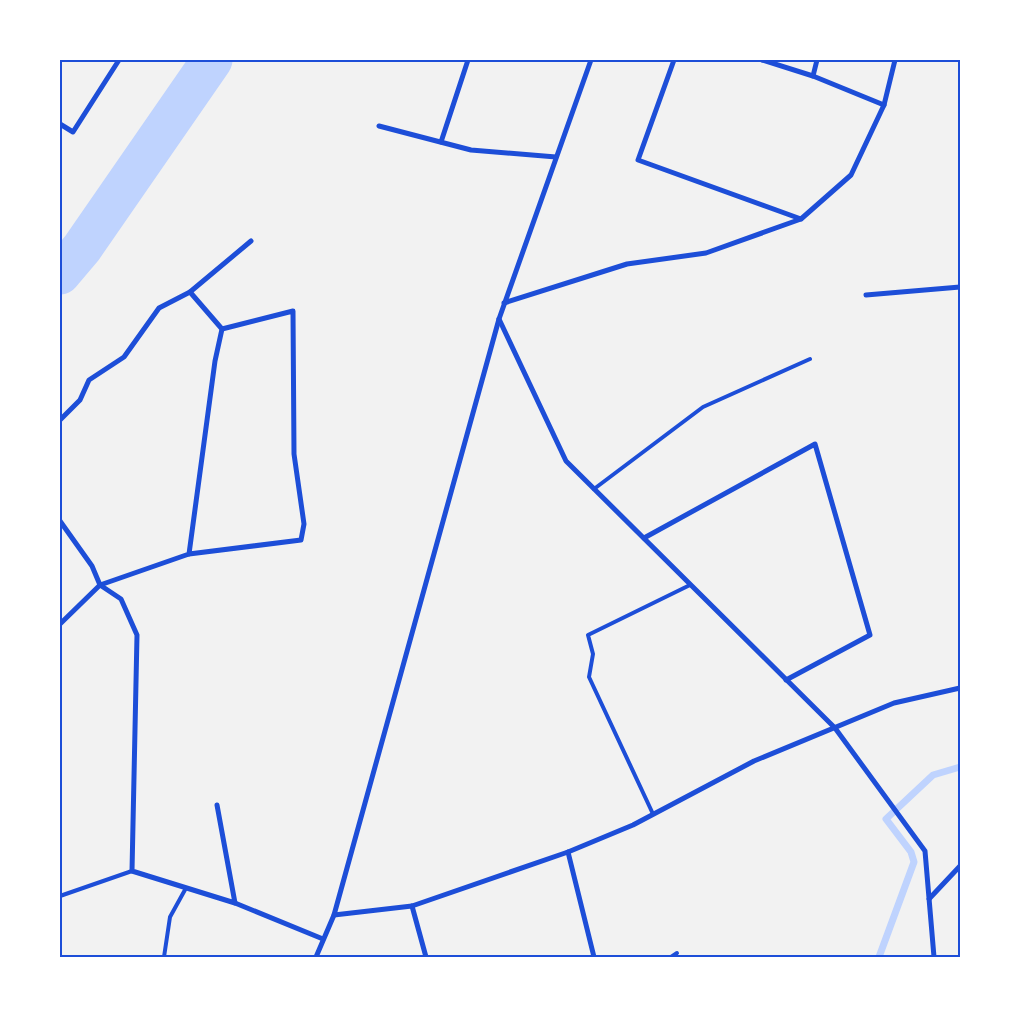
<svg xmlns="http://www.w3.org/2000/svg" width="1020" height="1017" font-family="Jost,sans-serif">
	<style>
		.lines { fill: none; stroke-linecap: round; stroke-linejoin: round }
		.stream { stroke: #bfd3fe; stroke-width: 7 }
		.river { stroke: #bfd3fe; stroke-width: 41 }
		.service { stroke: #1d4ed8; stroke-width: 4 }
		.minor { stroke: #1d4ed8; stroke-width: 5 }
		.neatline { fill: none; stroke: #1d4ed8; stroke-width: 2 }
	</style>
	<rect width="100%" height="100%" fill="#f2f2f2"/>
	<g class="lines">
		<!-- stream -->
		<polyline class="stream" points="879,957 914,862 911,852 886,819 933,775 960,767"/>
		<!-- river -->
		<polyline class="river" points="60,274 82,248 212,60"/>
		<!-- service -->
		<g class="service">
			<polyline points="594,489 703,407 810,359"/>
			<polyline points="653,814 589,677 593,654 588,635 690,585"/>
			<polyline points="60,896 132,871"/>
			<polyline points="164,957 170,917 186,888"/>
			<polyline points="671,957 677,953"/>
		</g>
		<!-- minor -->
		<g class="minor">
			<polyline points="674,60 638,160 801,219"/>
			<polyline points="762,60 813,76 884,105"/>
			<polyline points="813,76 817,60"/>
			<polyline points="60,124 73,132 119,60"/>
			<polyline points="379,126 471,150 556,157"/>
			<polyline points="441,142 468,60"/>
			<polyline points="190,292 251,241"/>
			<polyline points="866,295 960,287"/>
			<polyline points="504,303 627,264 706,253 801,219 851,175 884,105 895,60"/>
			<polyline points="499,319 566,461 835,728 925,851 934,957"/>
			<polyline points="60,420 80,400 89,380 124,357 159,308 190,292 222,329 215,361 189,554 100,585"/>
			<polyline points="60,521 92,566 100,585 60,624"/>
			<polyline points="644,538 815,444 870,635 786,680"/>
			<polyline points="189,554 301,540 304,524 294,454 293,311 222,329"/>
			<polyline points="100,585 121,599 137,635 132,871 235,903 217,805"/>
			<polyline points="568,852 594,957"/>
			<polyline points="929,899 960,866"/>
			<polyline points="235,903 323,939"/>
			<polyline points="412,906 426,957"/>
			<polyline points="334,915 412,906 568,852 633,825 754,761 894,703 960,688"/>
			<polyline points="316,957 334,915 499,319 591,60"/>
		</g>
	</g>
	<!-- border -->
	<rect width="1020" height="1017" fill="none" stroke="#ffffff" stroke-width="122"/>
	<rect x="61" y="61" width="898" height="895" class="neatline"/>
</svg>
